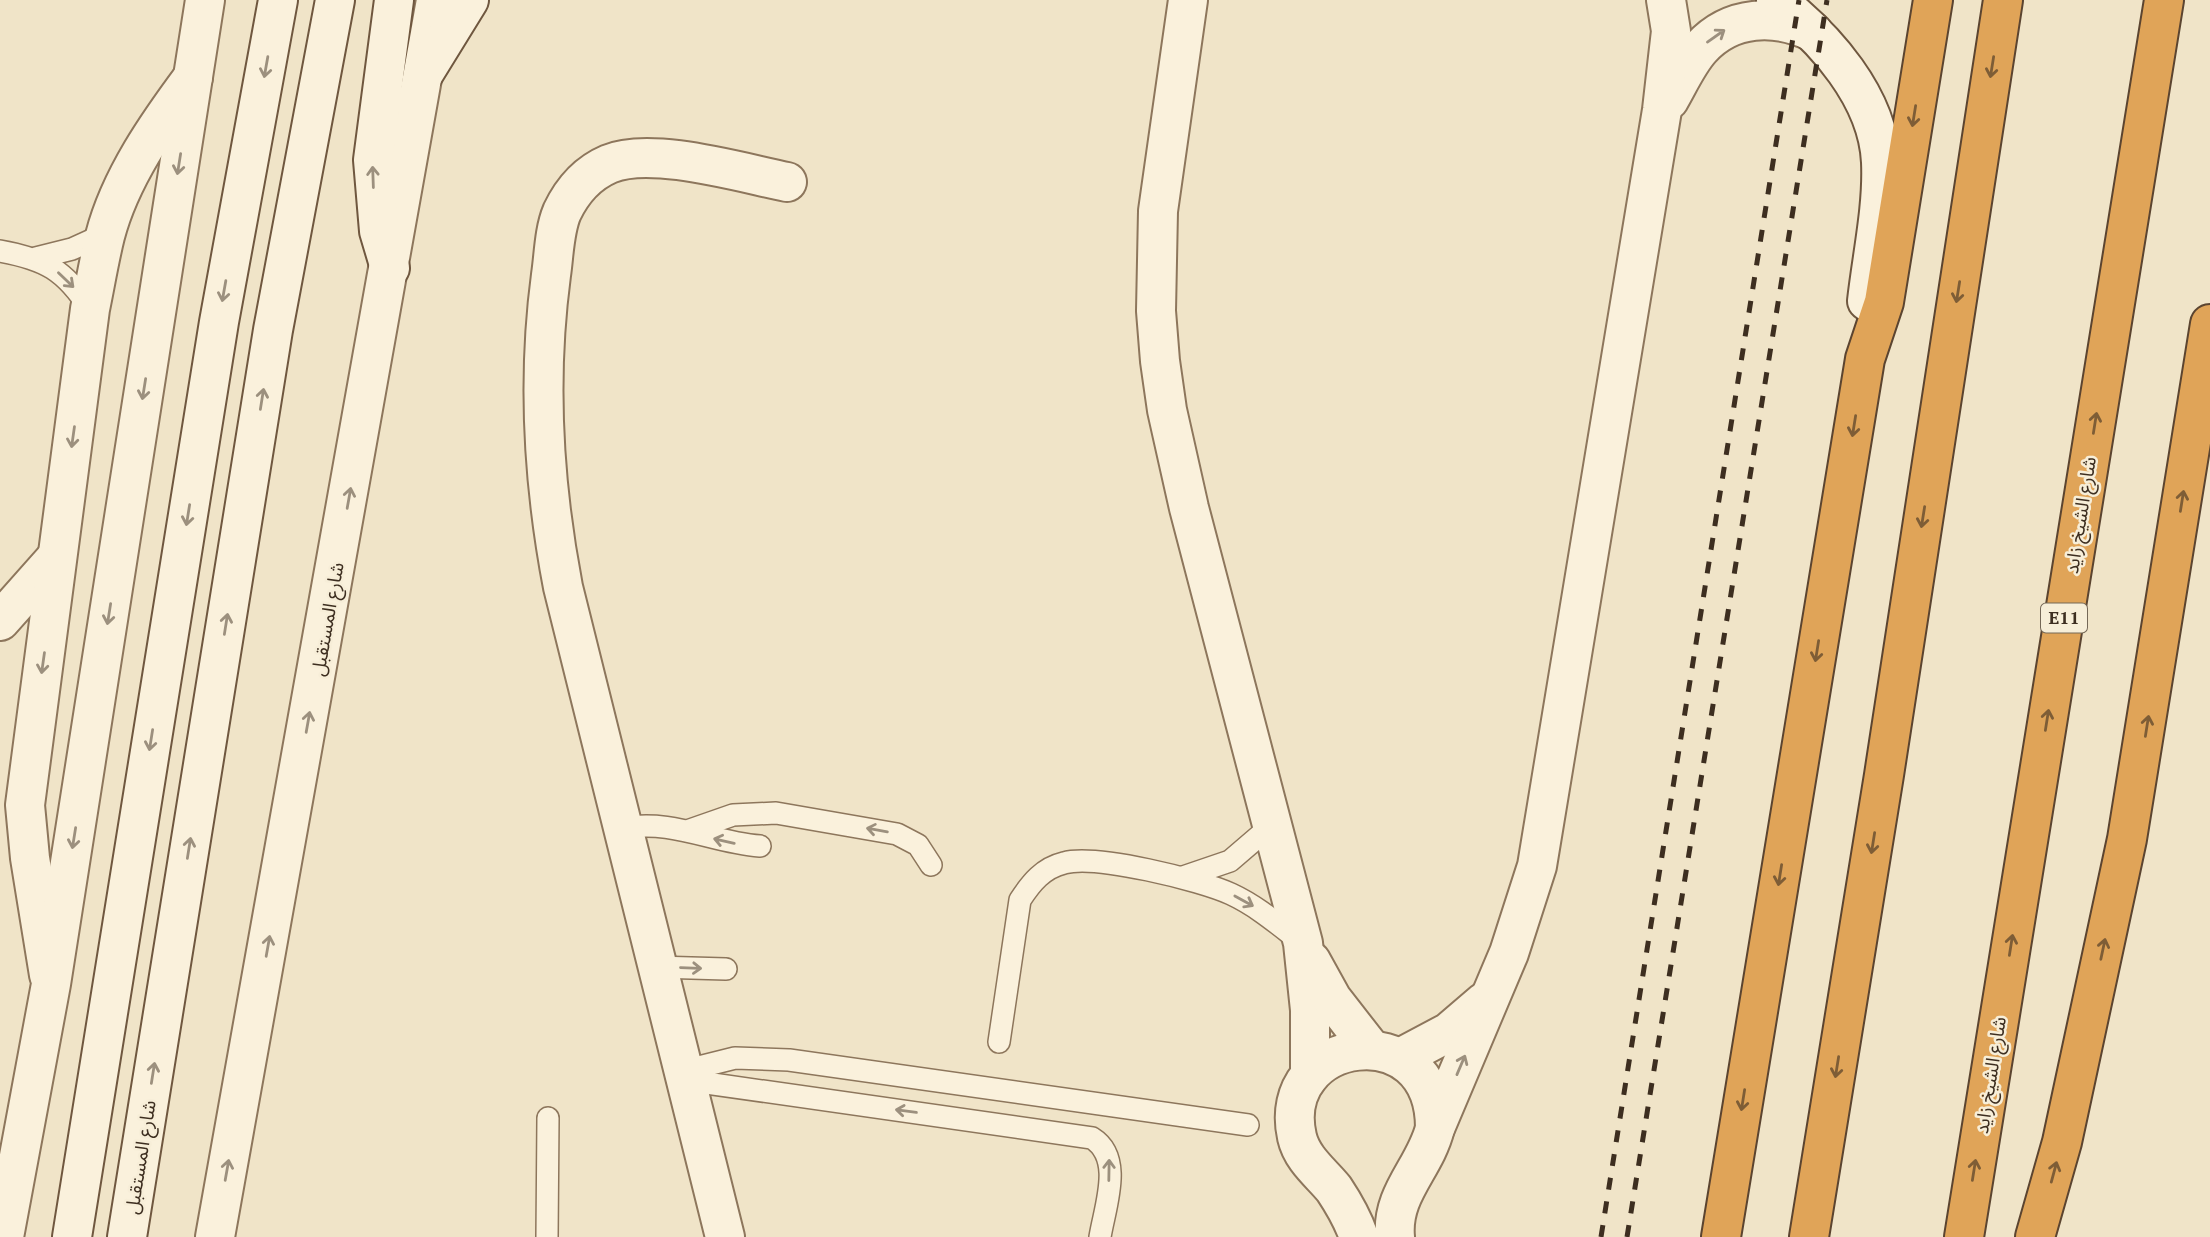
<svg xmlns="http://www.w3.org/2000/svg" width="2210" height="1237" font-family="'PT Serif','Noto Sans Arabic',serif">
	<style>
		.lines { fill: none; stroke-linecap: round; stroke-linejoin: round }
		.service-casing { stroke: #8d765c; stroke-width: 24 }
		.minor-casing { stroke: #8d765c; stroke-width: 42 }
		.tertiary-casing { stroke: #8d765c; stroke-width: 42 }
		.secondary-casing { stroke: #6f573f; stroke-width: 42 }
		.motorway-casing { stroke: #5b4430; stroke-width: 42 }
		.service { stroke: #faf1dc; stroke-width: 21 }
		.minor { stroke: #faf1dc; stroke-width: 38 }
		.tertiary { stroke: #faf1dc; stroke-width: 38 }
		.secondary { stroke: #faf1dc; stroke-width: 38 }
		.motorway { stroke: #e0a458; stroke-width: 38 }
		.rail { stroke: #3d2e20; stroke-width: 5; stroke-dasharray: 12 12; stroke-linecap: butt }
		.oneway { stroke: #9c907e }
		.oneway2 { stroke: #7e5d36 }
		.labels { text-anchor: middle; stroke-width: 5; stroke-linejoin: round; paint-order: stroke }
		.shield { fill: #f7eed8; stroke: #756857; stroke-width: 2 }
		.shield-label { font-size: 18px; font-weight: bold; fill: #3d2e20 }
		.street-label { font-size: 19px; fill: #3d2e20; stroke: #f7eed8 }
	</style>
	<rect width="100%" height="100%" fill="#f0e4c8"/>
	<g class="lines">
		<!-- service casing -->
		<g class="service-casing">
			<g id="service">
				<path d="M0,251C45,259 65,270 90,309"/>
				<polyline points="36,258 72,249 105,234"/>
				<path d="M622,828C674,819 710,842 760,846"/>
				<polyline points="690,830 733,815 776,813 897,834 918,845 931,865"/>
				<polyline points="1183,877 1230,861 1272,825"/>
				<polyline points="656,967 726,969"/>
				<path d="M999,1042L1020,900C1031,883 1043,868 1064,863C1095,854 1201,880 1231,894C1257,906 1279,925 1301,942"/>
				<polyline points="683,1071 735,1058 789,1060 1248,1125"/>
				<path d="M685,1080L1092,1138C1124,1158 1105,1206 1100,1237"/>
				<polyline points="547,1237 548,1118"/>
			</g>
		</g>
		<!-- minor casing -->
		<g class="minor-casing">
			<g id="minor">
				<polyline points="0,621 57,557"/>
				<path d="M49,975L30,858L25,805L90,309C95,285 99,260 105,236C120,178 158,124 193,77"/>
				<path d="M725,1237L563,587C543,483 537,380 551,275C554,255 554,231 562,212C572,191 588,173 609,164C651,146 742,173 787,182"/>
			</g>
		</g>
		<!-- tertiary casing -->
		<g class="tertiary-casing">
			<g id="tertiary">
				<polyline points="1188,0 1158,211 1156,311 1160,361 1167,410 1189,508 1303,943 1310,1010 1310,1075"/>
				<path d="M1669,100C1679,83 1688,62 1701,48C1731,15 1775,14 1813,32"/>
				<polyline points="1311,961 1332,999 1371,1049"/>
				<polyline points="1400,1058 1449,1032 1484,1002"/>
				<polyline points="4,1237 51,984 205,0"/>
				<polyline points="215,1237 436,0"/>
				<path d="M1359,1237C1353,1220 1344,1204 1334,1189C1321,1173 1302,1159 1297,1137C1274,1036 1435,1011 1435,1128"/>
				<path d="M1395,1237C1391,1193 1425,1168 1435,1128L1509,953L1537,866L1662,110L1671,31L1666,0"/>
			</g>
		</g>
		<!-- secondary casing -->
		<g class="secondary-casing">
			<g id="secondary">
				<path d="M1776,0C1825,38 1878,97 1881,162C1883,208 1872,256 1867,301"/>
				<polyline points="424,73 469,0"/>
				<polyline points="390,268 379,231 373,160 394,0"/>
				<polyline points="72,1237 219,322 278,0"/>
				<polyline points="127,1237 273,330 335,0"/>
			</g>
		</g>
		<!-- motorway casing -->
		<g class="motorway-casing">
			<g id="motorway">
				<polyline points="1721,1237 1865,359 1884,302 1933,0"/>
				<polyline points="1809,1237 1884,775 2003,0"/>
				<polyline points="1964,1237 2164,0"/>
				<polyline points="2035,1237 2062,1142 2127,839 2210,324"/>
			</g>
		</g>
		<!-- service -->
		<use href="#service" class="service"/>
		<!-- minor -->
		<use href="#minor" class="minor"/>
		<!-- tertiary -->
		<use href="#tertiary" class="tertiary"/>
		<!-- secondary -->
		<use href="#secondary" class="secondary"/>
		<!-- motorway -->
		<use href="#motorway" class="motorway"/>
		<!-- rail -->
		<g class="rail">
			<polyline points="1601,1237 1799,0"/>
			<polyline points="1627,1237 1827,0"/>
		</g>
	</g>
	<!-- one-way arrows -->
	<defs><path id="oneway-shaft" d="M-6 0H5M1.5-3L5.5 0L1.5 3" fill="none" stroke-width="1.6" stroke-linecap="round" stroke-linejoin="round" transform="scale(1.75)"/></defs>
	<g class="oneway">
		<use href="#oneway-shaft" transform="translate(1716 36) rotate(-35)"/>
		<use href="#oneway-shaft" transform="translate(266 67) rotate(100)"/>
		<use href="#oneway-shaft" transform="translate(179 164) rotate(99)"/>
		<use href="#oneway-shaft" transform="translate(373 177) rotate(-92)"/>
		<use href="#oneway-shaft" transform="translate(66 280) rotate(44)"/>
		<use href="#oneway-shaft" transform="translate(224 291) rotate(100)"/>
		<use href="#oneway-shaft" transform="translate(144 389) rotate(99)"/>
		<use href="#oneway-shaft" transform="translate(262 399) rotate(-81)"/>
		<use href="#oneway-shaft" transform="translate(73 437) rotate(98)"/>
		<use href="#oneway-shaft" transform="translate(349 498) rotate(-80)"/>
		<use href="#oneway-shaft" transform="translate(188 515) rotate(99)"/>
		<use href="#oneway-shaft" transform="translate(109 614) rotate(99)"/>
		<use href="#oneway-shaft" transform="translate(226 624) rotate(-81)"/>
		<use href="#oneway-shaft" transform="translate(43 663) rotate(98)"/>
		<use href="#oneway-shaft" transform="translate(308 722) rotate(-80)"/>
		<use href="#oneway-shaft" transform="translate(151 740) rotate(99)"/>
		<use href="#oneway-shaft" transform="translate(877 830) rotate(-170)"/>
		<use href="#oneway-shaft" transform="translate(74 838) rotate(99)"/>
		<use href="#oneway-shaft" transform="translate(724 841) rotate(-167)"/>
		<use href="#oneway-shaft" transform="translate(189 848) rotate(-81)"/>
		<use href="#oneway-shaft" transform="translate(1244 901) rotate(29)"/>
		<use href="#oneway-shaft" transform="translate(268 946) rotate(-80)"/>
		<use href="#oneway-shaft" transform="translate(691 968) rotate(2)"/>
		<use href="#oneway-shaft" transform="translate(1461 1065) rotate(-67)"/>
		<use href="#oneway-shaft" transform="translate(153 1073) rotate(-81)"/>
		<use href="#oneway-shaft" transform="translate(906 1111) rotate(-172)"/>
		<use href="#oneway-shaft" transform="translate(227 1170) rotate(-80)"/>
		<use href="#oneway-shaft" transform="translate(1109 1170) rotate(-89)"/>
	</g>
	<g class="oneway2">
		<use href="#oneway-shaft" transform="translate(1992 67) rotate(99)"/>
		<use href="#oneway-shaft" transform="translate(1914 116) rotate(99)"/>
		<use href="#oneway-shaft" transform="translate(1958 292) rotate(99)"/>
		<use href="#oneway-shaft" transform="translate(2095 423) rotate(-81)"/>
		<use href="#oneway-shaft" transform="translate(1854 426) rotate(99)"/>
		<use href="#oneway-shaft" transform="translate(2182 501) rotate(-81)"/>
		<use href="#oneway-shaft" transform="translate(1923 517) rotate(99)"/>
		<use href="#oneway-shaft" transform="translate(1817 651) rotate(99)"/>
		<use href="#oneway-shaft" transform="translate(2047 720) rotate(-81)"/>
		<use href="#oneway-shaft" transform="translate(2147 726) rotate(-81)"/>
		<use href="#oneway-shaft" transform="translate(1873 843) rotate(99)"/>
		<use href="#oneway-shaft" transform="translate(1780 875) rotate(99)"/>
		<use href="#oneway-shaft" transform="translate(2011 945) rotate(-81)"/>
		<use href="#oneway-shaft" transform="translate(2103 949) rotate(-78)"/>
		<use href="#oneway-shaft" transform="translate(1837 1067) rotate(99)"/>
		<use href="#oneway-shaft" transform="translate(1743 1100) rotate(99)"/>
		<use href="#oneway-shaft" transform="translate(1974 1170) rotate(-81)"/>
		<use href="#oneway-shaft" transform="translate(2054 1172) rotate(-75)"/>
	</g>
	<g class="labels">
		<!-- shield labels -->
		<rect class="shield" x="2041" y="603.5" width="46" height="29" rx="5"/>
		<g class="shield-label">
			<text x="2064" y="624">E11</text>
		</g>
		<!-- street labels -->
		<g class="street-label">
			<text transform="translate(2080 515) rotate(-81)" y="7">شارع الشيخ زايد</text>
			<text transform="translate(327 619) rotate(-80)" y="7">شارع المستقبل</text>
			<text transform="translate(1990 1075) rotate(-81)" y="7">شارع الشيخ زايد</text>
			<text transform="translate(140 1157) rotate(-81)" y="7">شارع المستقبل</text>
		</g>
	</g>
</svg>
